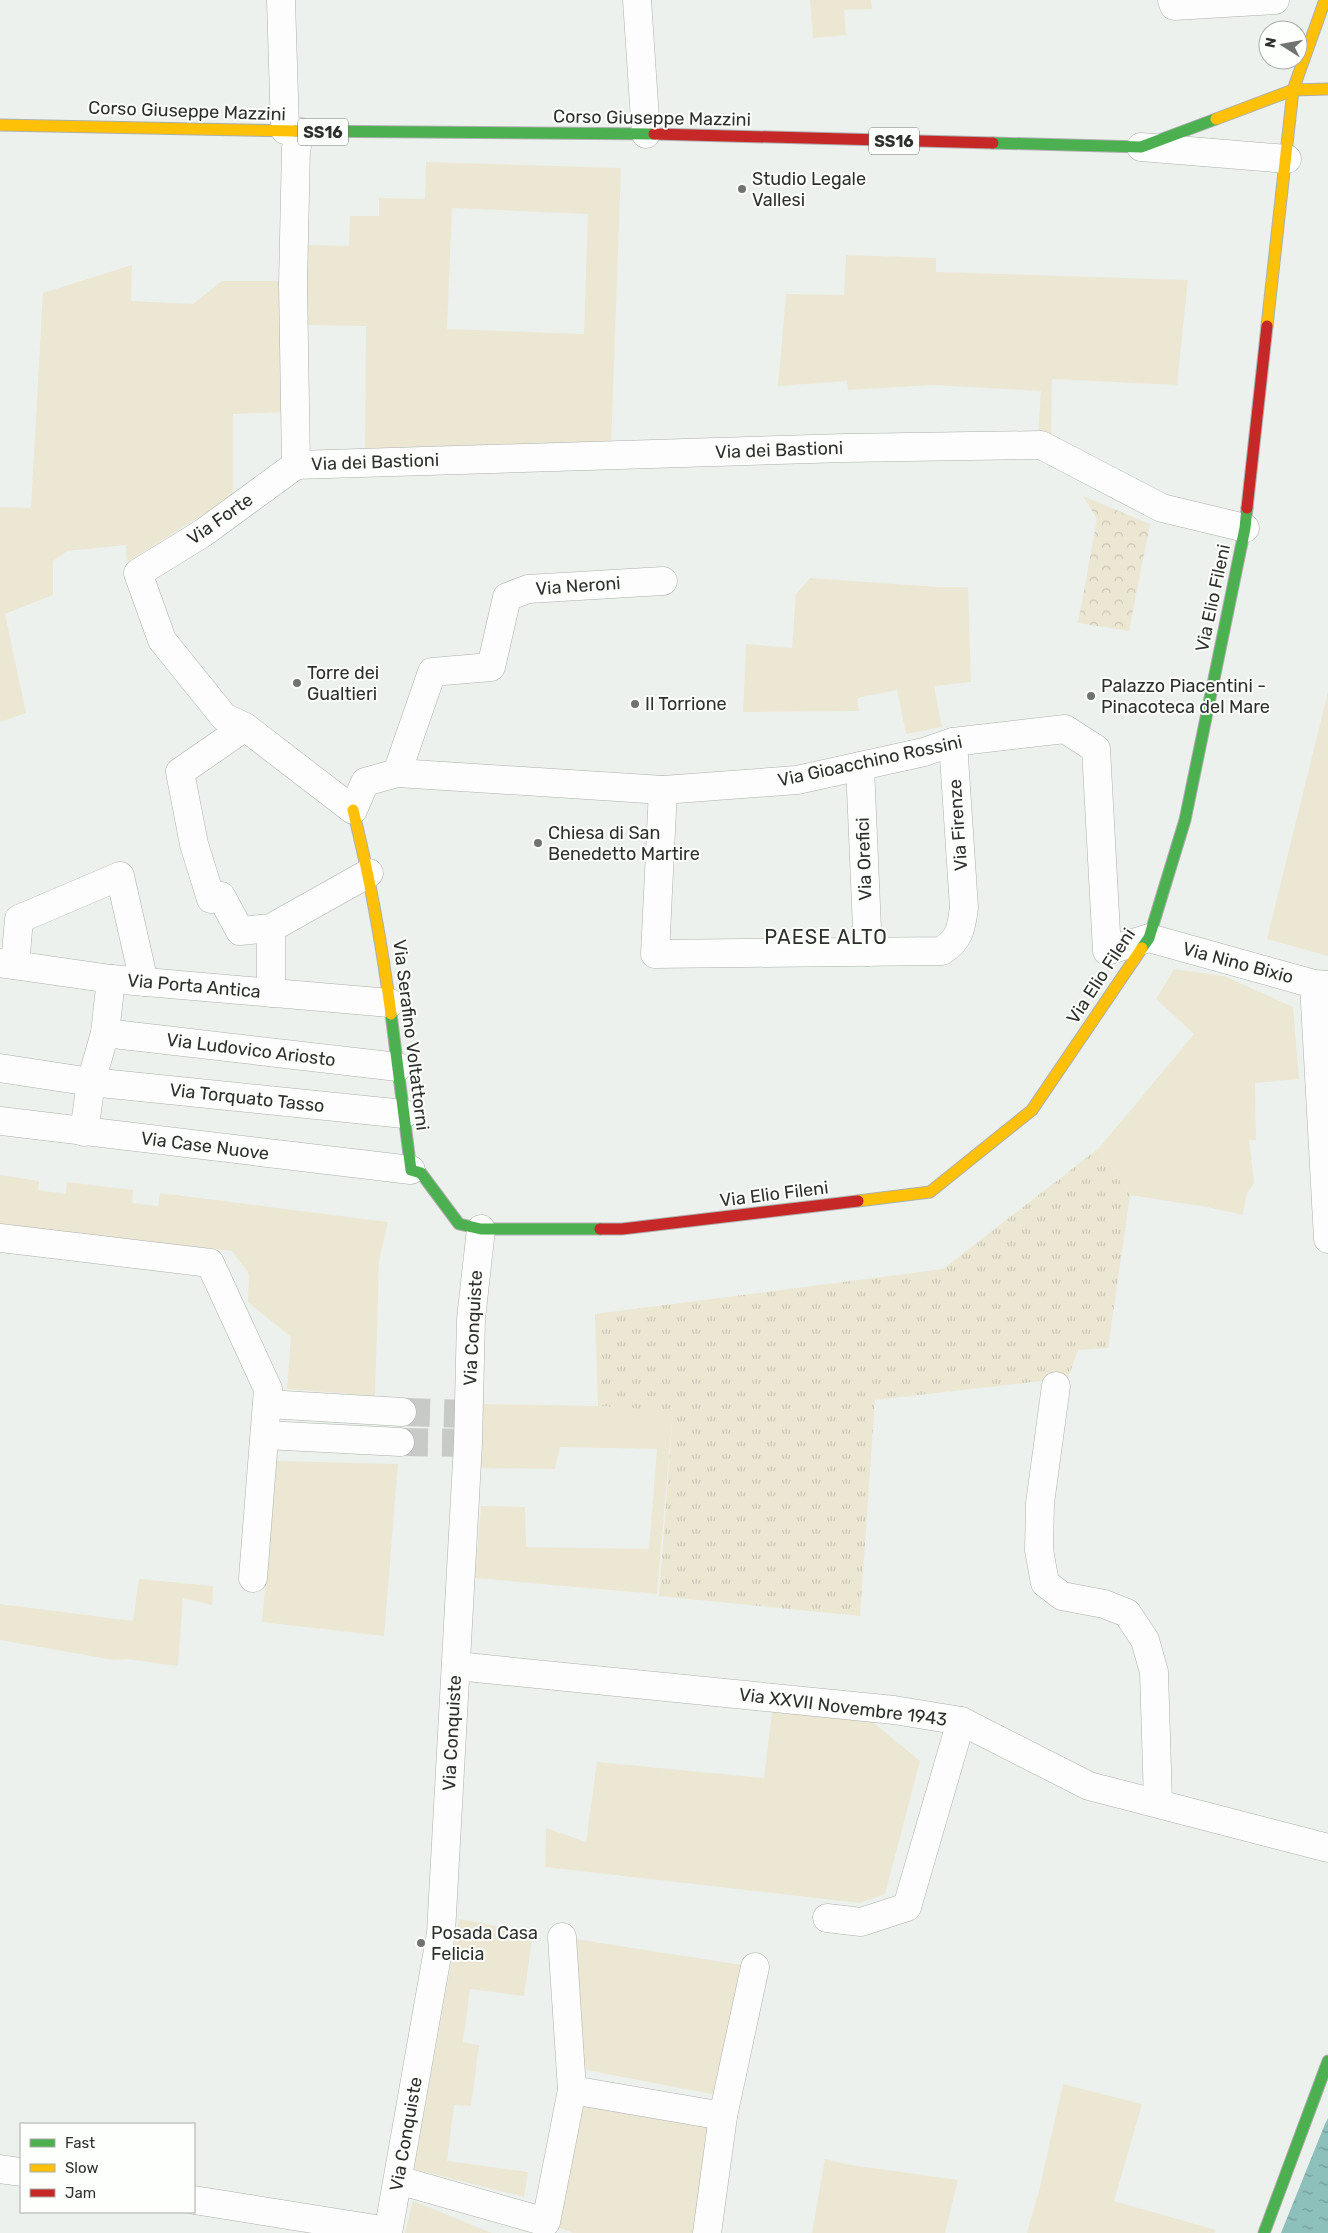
<svg xmlns="http://www.w3.org/2000/svg" width="1328" height="2233" font-family="Rubik,sans-serif">
	<style>
		.grass { fill: url(#grass-tufts) }
		.forest { fill: url(#forest-crowns) }
		.green { fill: #ebe7d3; fill-rule: evenodd }
		.water { fill: url(#water-ripples) }
		.lines { fill: none; stroke-linecap: round; stroke-linejoin: round }
		.street-tunnel { stroke: #c7cac6; stroke-width: 28; stroke-dasharray: 28 14; stroke-linecap: butt }
		.street-casing { stroke: #adb0ad; stroke-width: 29 }
		.fast-casing { stroke: #adb0ad; stroke-width: 13 }
		.slow-casing { stroke: #adb0ad; stroke-width: 13 }
		.jam-casing { stroke: #adb0ad; stroke-width: 13 }
		.street { stroke: #fcfdfc; stroke-width: 28 }
		.fast { stroke: #4caf50; stroke-width: 11 }
		.slow { stroke: #ffc107; stroke-width: 11 }
		.jam { stroke: #c62828; stroke-width: 11 }
		.poi-dot { fill: #707470; stroke: #fcfffb; stroke-width: 2 }
		.labels { text-anchor: middle; stroke-width: 4; stroke-linejoin: round; paint-order: stroke }
		.shield { fill: #fcfffb; stroke: #6b6e6a; stroke-width: 1 }
		.shield-label { font-size: 16px; font-weight: bold; fill: #2d302c }
		.street-label { font-size: 18px; fill: #2d302c; stroke: #fcfffb }
		.poi-label { font-size: 18px; fill: #2d302c; stroke: #fcfffb; text-anchor: start }
		.quarter-label { font-size: 20px; letter-spacing: 1px; fill: #2d302c; stroke: #fcfffb }
	</style>
	<defs>
		<pattern id="grass-tufts" width="24" height="20" patternUnits="userSpaceOnUse" patternTransform="scale(1.25)"><rect width="24" height="20" fill="#ebe7d3"/><path d="M3 7l-1-3M5 7V3M7 7l1-3M15 17l-1-3M17 17v-4M19 17l1-3" fill="none" stroke="#cac6b5"/></pattern>
		<pattern id="forest-crowns" width="20" height="18" patternUnits="userSpaceOnUse" patternTransform="scale(1.25)"><rect width="20" height="18" fill="#ebe7d3"/><path d="M2 6a3 3 0 1 1 6 0M12 15a3 3 0 1 1 6 0" fill="none" stroke="#cac6b5"/></pattern>
		<pattern id="water-ripples" width="26" height="14" patternUnits="userSpaceOnUse" patternTransform="scale(1.25)"><rect width="26" height="14" fill="#8dbfbb"/><path d="M2 4q2-2 4 0t4 0M15 11q2-2 4 0t4 0" fill="none" stroke="#749c98"/></pattern>
	</defs>
	<rect width="100%" height="100%" fill="#edf1ed"/>
	<!-- grass -->
	<polygon class="grass" points="1099,1148 1130,1195 1108,1348 1078,1350 1068,1378 875,1400 860,1616 659,1596 673,1412 598,1406 595,1314 943,1269"/>
	<!-- forest -->
	<polygon class="forest" points="1083,496 1150,524 1129,631 1078,623 1097,519"/>
	<!-- green -->
	<g class="green">
		<polygon points="810,0 871,0 872,9 844,10 846,35 813,38"/>
		<path d="M426,162L621,168L611,446L365,452L366,326L306,325V245L349,246L350,216H379V198L425,199ZM452,208L588,214L584,334L447,329Z"/>
		<polygon points="846,255 936,258 936,272 1188,280 1177,385 1052,379 1051,439 1038,435 1041,391 934,385 848,390 847,381 778,386 786,294 844,295"/>
		<polygon points="132,265 131,301 193,304 222,281 283,281 283,412 233,414 233,496 127,562 126,545 67,551 53,561 53,595 5,614 26,713 0,722 0,507 31,508 43,293"/>
		<polygon points="810,578 938,587 968,587 971,682 934,686 942,727 906,734 897,690 857,698 859,711 743,712 746,644 792,648 796,594"/>
		<polygon points="1328,692 1328,956 1267,939"/>
		<polygon points="1174,969 1224,976 1293,1007 1299,1079 1255,1083 1256,1140 1249,1140 1254,1183 1247,1193 1243,1215 1207,1207 1130,1195 1099,1148 1194,1034 1156,999"/>
		<polygon points="0,1175 39,1181 38,1190 66,1194 67,1182 133,1190 132,1203 158,1206 160,1193 388,1222 379,1261 375,1396 287,1389 291,1337 248,1302 249,1274 232,1251 0,1225"/>
		<polygon points="483,1404 598,1406 673,1411 657,1594 475,1578 481,1506 525,1507 526,1547 649,1549 657,1449 560,1447 555,1469 480,1468"/>
		<polygon points="277,1461 398,1464 384,1636 262,1622"/>
		<polygon points="139,1579 213,1586 212,1605 183,1598 178,1666 126,1659 114,1660 0,1640 0,1604 133,1621"/>
		<polygon points="772,1712 870,1720 920,1761 885,1894 860,1903 545,1867 546,1828 586,1842 597,1762 764,1778"/>
		<polygon points="459,1919 533,1932 524,1996 470,1989 463,2042 479,2045 471,2106 454,2105 447,2161 528,2172 524,2197 414,2169"/>
		<polygon points="562,1937 755,1967 727,2097 571,2067"/>
		<polygon points="1063,2084 1142,2104 1114,2201 1216,2230 1214,2233 1027,2233 1039,2191"/>
		<polygon points="572,2090 723,2116 707,2233 573,2233 546,2222"/>
		<polygon points="825,2159 851,2165 958,2180 945,2233 812,2233"/>
		<polygon points="413,2201 492,2233 405,2233"/>
	</g>
	<!-- water -->
	<polygon class="water" points="1328,2118 1328,2233 1281,2233 1325,2124"/>
	<g class="lines">
		<!-- street-tunnel -->
		<g class="street-tunnel">
			<polyline points="402,1412 469,1414"/>
			<polyline points="400,1442 468,1443"/>
		</g>
		<!-- street casing -->
		<g class="street-casing">
			<g id="street">
				<polyline points="281,0 285,130"/>
				<polyline points="637,0 646,134"/>
				<polyline points="1172,0 1174,6 1275,0"/>
				<polyline points="302,132 296,148 293,284 296,465 203,533 138,573 162,640 224,717 245,727 353,810 365,782 397,773 663,790 797,780 924,752 953,742 1065,729 1096,749 1107,951 1149,938 1314,984 1328,985"/>
				<polyline points="1141,147 1287,159"/>
				<polyline points="296,465 845,448 1041,445 1162,508 1245,528"/>
				<polyline points="245,727 180,772 194,844 211,899 221,896 240,931 271,928 369,873"/>
				<polyline points="860,766 868,952"/>
				<polyline points="397,773 432,672 491,667 507,597 528,589 663,581"/>
				<path d="M663,790L655,954L942,951C960,939 961,929 964,908L953,742"/>
				<polyline points="271,928 271,993"/>
				<polyline points="0,963 111,979 390,1003"/>
				<polyline points="15,965 19,919 120,876 144,982"/>
				<polyline points="1314,984 1328,1239"/>
				<polyline points="105,1033 398,1067"/>
				<polyline points="0,1068 91,1082 404,1114"/>
				<polyline points="0,1121 411,1170"/>
				<polyline points="84,1132 91,1082 105,1033 111,979"/>
				<polyline points="0,1238 210,1263 268,1389 253,1578"/>
				<polyline points="1056,1386 1040,1503 1039,1550 1045,1583 1062,1596 1104,1604 1127,1613 1145,1640 1154,1672 1158,1802"/>
				<polyline points="267,1404 402,1412"/>
				<polyline points="265,1435 400,1442"/>
				<polyline points="456,1666 894,1710 961,1721 1089,1786 1328,1848"/>
				<polyline points="827,1918 861,1922 907,1907 961,1721"/>
				<polyline points="562,1937 572,2090"/>
				<polyline points="723,2116 755,1967"/>
				<polyline points="0,2169 21,2172"/>
				<polyline points="398,2180 546,2222 572,2090 723,2116 707,2233"/>
				<polyline points="194,2200 388,2231"/>
				<polyline points="388,2233 441,1933 468,1443 471,1319 481,1229"/>
			</g>
		</g>
		<!-- fast casing -->
		<g class="fast-casing">
			<g id="fast">
				<polyline points="295,131 654,134"/>
				<polyline points="993,143 1141,147 1216,119"/>
				<polyline points="1142,948 1149,938 1185,820 1245,528 1247,508"/>
				<polyline points="391,1014 411,1170 421,1173 459,1224 481,1229 600,1229"/>
				<polyline points="1264,2233 1328,2061"/>
			</g>
		</g>
		<!-- slow casing -->
		<g class="slow-casing">
			<g id="slow">
				<polyline points="1216,119 1293,90 1328,89"/>
				<polyline points="0,125 295,131"/>
				<polyline points="1267,326 1293,90 1325,0"/>
				<path d="M353,810C370,878 382,945 391,1014"/>
				<polyline points="858,1201 930,1192 1032,1110 1142,948"/>
			</g>
		</g>
		<!-- jam casing -->
		<g class="jam-casing">
			<g id="jam">
				<polyline points="654,134 993,143"/>
				<polyline points="1247,508 1267,326"/>
				<polyline points="600,1229 622,1229 858,1201"/>
			</g>
		</g>
		<!-- street -->
		<use href="#street" class="street"/>
		<!-- fast -->
		<use href="#fast" class="fast"/>
		<!-- slow -->
		<use href="#slow" class="slow"/>
		<!-- jam -->
		<use href="#jam" class="jam"/>
	</g>
	<!-- markers -->
	<g class="poi-dot">
		<circle cx="742" cy="189" r="5"/>
		<circle cx="297" cy="683" r="5"/>
		<circle cx="1091" cy="696" r="5"/>
		<circle cx="635" cy="704" r="5"/>
		<circle cx="538" cy="843" r="5"/>
		<circle cx="421" cy="1943" r="5"/>
	</g>
	<g class="labels">
		<!-- shield labels -->
		<g class="shield">
			<rect x="298" y="118.5" width="50" height="27" rx="4"/>
			<rect x="869" y="127.5" width="50" height="27" rx="4"/>
		</g>
		<g class="shield-label">
			<text x="323" y="138">SS16</text>
			<text x="894" y="147">SS16</text>
		</g>
		<!-- street labels -->
		<g class="street-label">
			<text transform="translate(187 111) rotate(2)" y="6">Corso Giuseppe Mazzini</text>
			<text transform="translate(652 118) rotate(1)" y="6">Corso Giuseppe Mazzini</text>
			<text transform="translate(779 450) rotate(-2)" y="6">Via dei Bastioni</text>
			<text transform="translate(375 462) rotate(-2)" y="6">Via dei Bastioni</text>
			<text transform="translate(220 519) rotate(-35)" y="6">Via Forte</text>
			<text transform="translate(578 586) rotate(-4)" y="6">Via Neroni</text>
			<text transform="translate(1213 598) rotate(-78)" y="6">Via Elio Fileni</text>
			<text transform="translate(870 761) rotate(-12)" y="6">Via Gioacchino Rossini</text>
			<text transform="translate(958 825) rotate(-94)" y="6">Via Firenze</text>
			<text transform="translate(864 859) rotate(-92)" y="6">Via Orefici</text>
			<text transform="translate(1238 963) rotate(15)" y="6">Via Nino Bixio</text>
			<text transform="translate(1101 976) rotate(-57)" y="6">Via Elio Fileni</text>
			<text transform="translate(194 986) rotate(5)" y="6">Via Porta Antica</text>
			<text transform="translate(411 1035) rotate(83)" y="6">Via Serafino Voltattorni</text>
			<text transform="translate(251 1050) rotate(7)" y="6">Via Ludovico Ariosto</text>
			<text transform="translate(247 1098) rotate(6)" y="6">Via Torquato Tasso</text>
			<text transform="translate(205 1146) rotate(7)" y="6">Via Case Nuove</text>
			<text transform="translate(774 1194) rotate(-7)" y="6">Via Elio Fileni</text>
			<text transform="translate(473 1328) rotate(-87)" y="6">Via Conquiste</text>
			<text transform="translate(843 1707) rotate(7)" y="6">Via XXVII Novembre 1943</text>
			<text transform="translate(452 1733) rotate(-87)" y="6">Via Conquiste</text>
			<text transform="translate(406 2134) rotate(-80)" y="6">Via Conquiste</text>
		</g>
		<!-- poi labels -->
		<g class="poi-label">
			<text x="752" y="185">Studio Legale<tspan x="752" dy="21">Vallesi</tspan></text>
			<text x="307" y="679">Torre dei<tspan x="307" dy="21">Gualtieri</tspan></text>
			<text x="1101" y="692">Palazzo Piacentini -<tspan x="1101" dy="21">Pinacoteca del Mare</tspan></text>
			<text x="645" y="710">Il Torrione</text>
			<text x="548" y="839">Chiesa di San<tspan x="548" dy="21">Benedetto Martire</tspan></text>
			<text x="431" y="1939">Posada Casa<tspan x="431" dy="21">Felicia</tspan></text>
		</g>
		<!-- quarter labels -->
		<g class="quarter-label">
			<text x="826" y="944">PAESE ALTO</text>
		</g>
	</g>
	<!-- legend -->
	<rect x="20" y="2123" width="175" height="90" fill="#fcfffb" stroke="#a9aca8"/>
	<rect x="30" y="2139" width="25" height="8" fill="#4caf50" stroke="#a9aca8"/>
	<text x="65" y="2148" font-size="15" fill="#2d302c">Fast</text>
	<rect x="30" y="2164" width="25" height="8" fill="#ffc107" stroke="#a9aca8"/>
	<text x="65" y="2173" font-size="15" fill="#2d302c">Slow</text>
	<rect x="30" y="2189" width="25" height="8" fill="#c62828" stroke="#a9aca8"/>
	<text x="65" y="2198" font-size="15" fill="#2d302c">Jam</text>
	<!-- north arrow -->
	<g transform="translate(1283 45) rotate(281)"><circle r="24" fill="#fcfffb" stroke="#a9aca8"/>
	<path d="M0-4L9 19L0 12L-9 19Z" fill="#707470"/>
	<text y="-8" font-size="14" font-weight="bold" text-anchor="middle" fill="#2d302c">N</text>
	</g>
</svg>
